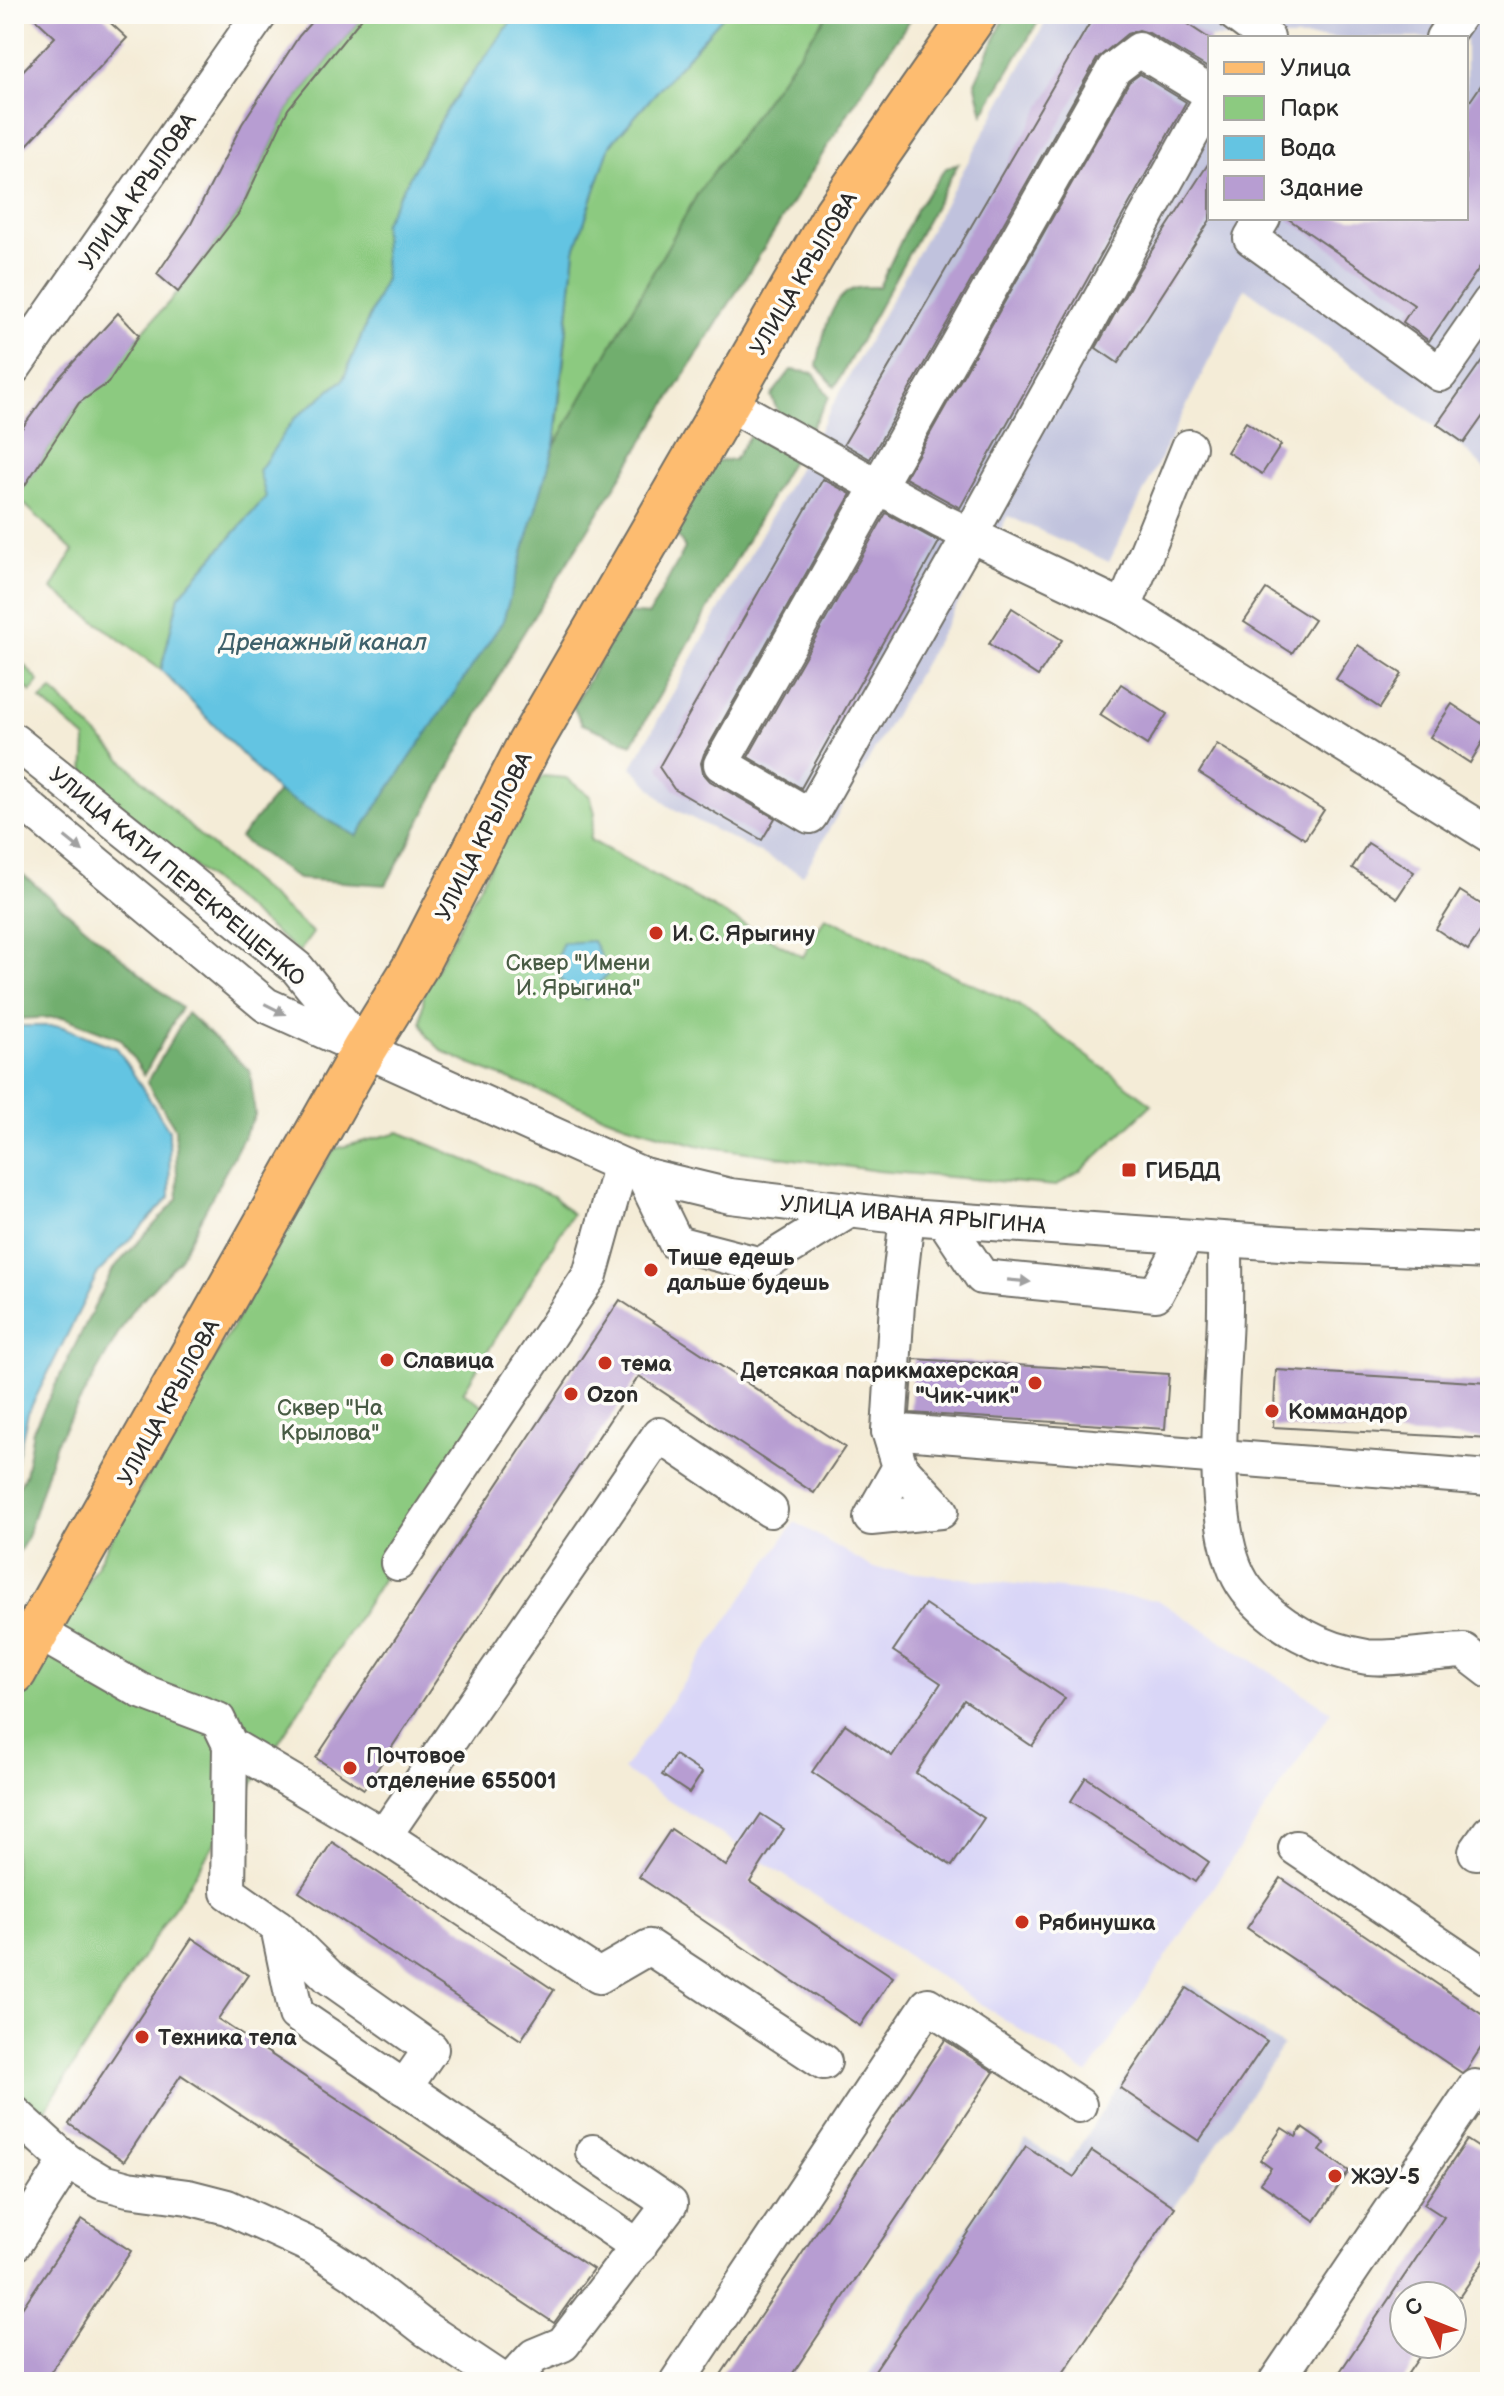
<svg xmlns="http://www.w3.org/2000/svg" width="1504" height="2396" font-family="'Balsamiq Sans',sans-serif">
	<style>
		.built { fill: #d9d6f7 }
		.industrial { fill: #c0c2dd; fill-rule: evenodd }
		.green { fill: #8cca80; stroke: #5c7a56; stroke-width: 2 }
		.forest { fill: #71ae6e; stroke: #4e6c4c; stroke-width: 2 }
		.water { fill: #64c4e2; stroke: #487886; stroke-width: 2 }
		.building { fill: #b79dd2 }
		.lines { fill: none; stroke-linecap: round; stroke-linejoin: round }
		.minor-casing { stroke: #716f67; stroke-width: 38 }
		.major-casing { stroke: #716f67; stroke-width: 48 }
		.minor { stroke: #fff; stroke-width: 34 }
		.major { stroke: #fdbc70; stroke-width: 44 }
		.oneway { fill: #a0a0a0 }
		.poi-dot { fill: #c8321e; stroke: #fdfcf7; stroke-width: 3 }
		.labels { text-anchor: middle; stroke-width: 7; stroke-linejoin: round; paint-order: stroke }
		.street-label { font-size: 22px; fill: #2b2b2b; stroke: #fdfcf7 }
		.poi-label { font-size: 22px; font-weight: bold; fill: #2b2b2b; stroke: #fdfcf7; text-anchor: start }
		.park-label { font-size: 22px; fill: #485b44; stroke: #fdfcf7 }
		.water-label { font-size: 24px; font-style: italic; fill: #3f616b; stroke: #fdfcf7 }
	</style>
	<rect width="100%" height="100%" fill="#fdfcf7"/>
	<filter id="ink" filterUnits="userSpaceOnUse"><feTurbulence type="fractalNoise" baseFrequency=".0125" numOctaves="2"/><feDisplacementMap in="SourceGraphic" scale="16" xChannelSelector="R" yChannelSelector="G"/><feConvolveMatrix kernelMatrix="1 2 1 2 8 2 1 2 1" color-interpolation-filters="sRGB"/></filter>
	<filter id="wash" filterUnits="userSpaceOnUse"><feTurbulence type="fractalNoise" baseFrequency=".006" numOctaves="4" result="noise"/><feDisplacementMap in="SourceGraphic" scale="32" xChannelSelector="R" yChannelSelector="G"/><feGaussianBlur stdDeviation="1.8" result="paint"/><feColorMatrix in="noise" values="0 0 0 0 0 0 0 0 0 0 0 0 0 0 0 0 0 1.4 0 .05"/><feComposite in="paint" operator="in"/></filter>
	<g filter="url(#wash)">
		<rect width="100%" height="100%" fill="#f4ecd7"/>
		<!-- built -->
		<polygon class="built" points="795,1522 873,1568 1158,1600 1331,1711 1088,2074 623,1770"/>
		<!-- industrial -->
		<g class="industrial">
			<path d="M1050,14H1490V474L1463,448L1245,288L1109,562L1008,516L803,875L668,806L632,767ZM1210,38H1466V218H1210Z"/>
			<polygon points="1187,1983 1283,2046 1057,2382 863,2382 1026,2140 1067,2165"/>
		</g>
		<!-- green -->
		<g class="green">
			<polygon points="365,14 517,14 448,108 384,224 385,279 343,380 294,419 266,497 179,596 161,670 52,589 73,551 17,497 79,403 178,292 239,213 288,109"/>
			<polygon points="725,14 828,14 698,193 555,447 575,250 610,145"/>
			<polygon points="14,654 39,681 31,692 14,677"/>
			<polygon points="52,690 191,828 313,933 299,952 84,777 86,739 41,700"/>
			<polygon points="543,776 566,778 590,796 595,813 590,840 803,957 825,917 1017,1004 1152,1104 1082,1170 1056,1186 878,1171 697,1145 625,1124 472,1065 442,1051 428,1037 421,1022 424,993 531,787"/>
			<polygon points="399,1132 553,1196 572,1214 463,1392 490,1410 14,2159 14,1710 334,1149"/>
		</g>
		<!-- forest -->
		<g class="forest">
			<polygon points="828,14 914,14 867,83 514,648 386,885 298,879 240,838 278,792 357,836 502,621 554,447 698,193"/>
			<polygon points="1006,14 1043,14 983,114 975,82"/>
			<path d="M958,164L835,387L817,366C821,345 828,306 846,293C856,286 869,287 879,287L916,209L946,168Z"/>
			<polygon points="791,370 814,373 829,397 806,437 782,421 771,396"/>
			<polygon points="753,430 795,455 632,744 582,724 573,707 626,613 649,615 685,548 674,531 712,461 734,460"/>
			<polygon points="14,867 181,1008 144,1075 121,1039 63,1017 14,1019"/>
			<polygon points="187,1013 250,1071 255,1115 179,1260 132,1310 56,1443 26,1540 14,1560 14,1495 25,1475 33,1430 113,1269 178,1199 175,1128 147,1083"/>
		</g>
		<!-- water -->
		<g class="water">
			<polygon points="517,14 725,14 610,145 575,250 554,447 503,621 357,836 278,792 161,670 179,596 266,497 259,471 294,419 343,380 385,279 383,224 448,108"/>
			<path d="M593,941L609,972L586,999C561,990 550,968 563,943Z"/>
			<polygon points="14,1026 60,1026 117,1048 169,1130 170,1197 98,1273 28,1413 14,1471"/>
		</g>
		<g id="blocks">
			<!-- building -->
			<g class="building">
				<polygon points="30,14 101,14 127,38 14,159 14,80 55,37"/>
				<polygon points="318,14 365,14 288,109 239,213 178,292 157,274 191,224 242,124 299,36"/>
				<polygon points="1095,14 1172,14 1210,39 1210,65 1208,68 1149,33 1139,30 1127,34 1097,59 870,459 844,444"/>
				<polygon points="1490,72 1490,252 1429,341 1403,322 1414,305 1287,218 1466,218 1466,107"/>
				<polygon points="1140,74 1186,102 960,508 905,478 1129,82"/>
				<polygon points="1210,161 1210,220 1118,363 1096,348 1139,270"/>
				<polygon points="118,313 139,335 108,383 79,403 14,502 14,439 58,379"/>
				<polygon points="1490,349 1490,406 1464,443 1437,424"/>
				<polygon points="1246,422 1281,445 1262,474 1227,452"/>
				<polygon points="823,479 851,494 704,754 701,763 703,773 710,781 775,818 762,840 674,789 659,767"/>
				<polygon points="886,513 939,542 801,788 748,757"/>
				<polygon points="1266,589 1314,620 1292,653 1244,622"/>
				<polygon points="1012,608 1062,640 1038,676 989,644"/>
				<polygon points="1358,645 1402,674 1380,708 1336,679"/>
				<polygon points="1121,684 1167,714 1147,745 1100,715"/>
				<polygon points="1452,704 1490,729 1470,763 1430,737"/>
				<polygon points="1217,744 1324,810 1305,839 1199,773"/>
				<polygon points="1368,843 1414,872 1397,898 1352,868"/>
				<polygon points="1460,891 1490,910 1490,917 1468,950 1436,929"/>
				<polygon points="620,1300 845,1447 814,1493 639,1376 364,1789 316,1758"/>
				<polygon points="914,1359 1169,1374 1165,1429 910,1413"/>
				<polygon points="1276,1370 1490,1383 1490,1439 1273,1427"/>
				<polygon points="925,1604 1065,1698 1032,1746 964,1700 916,1773 984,1818 952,1866 812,1772 845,1724 892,1756 941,1683 893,1651"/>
				<polygon points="675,1755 702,1773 689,1793 662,1775"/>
				<polygon points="1086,1777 1209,1862 1195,1882 1071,1801"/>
				<polygon points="761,1814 784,1829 750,1882 893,1977 860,2026 639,1877 671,1829 726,1866"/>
				<polygon points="332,1842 554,1990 521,2040 299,1892"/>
				<polygon points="1281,1878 1490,2020 1490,2034 1467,2069 1462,2073 1247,1928"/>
				<polygon points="192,1938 248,1975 218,2019 593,2269 554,2323 181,2075 124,2161 69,2124"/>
				<polygon points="1187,1988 1267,2041 1199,2141 1120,2088"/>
				<polygon points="945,2040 994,2072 787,2382 716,2382"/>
				<polygon points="1282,2128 1296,2137 1302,2128 1325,2144 1320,2151 1349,2171 1315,2221 1260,2183 1271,2168 1260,2160"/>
				<polygon points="1467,2140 1490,2155 1490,2252 1460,2296 1404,2296 1404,2344 1428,2344 1402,2382 1333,2382 1444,2217 1424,2204"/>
				<polygon points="1026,2146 1074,2177 1092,2151 1175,2207 1057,2382 867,2382"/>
				<polygon points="82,2219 131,2251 44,2382 14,2382 14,2320"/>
			</g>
		</g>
	</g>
	<g filter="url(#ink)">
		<use href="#blocks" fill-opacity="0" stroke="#716f67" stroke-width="2"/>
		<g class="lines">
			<!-- minor casing -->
			<g class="minor-casing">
				<g id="minor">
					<polyline points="1235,14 1267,38"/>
					<polyline points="1443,38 1460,14"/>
					<polyline points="1210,93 1139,50 1114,69 721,764 810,816 970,535 1210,101"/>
					<polyline points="1263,218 1251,238 1440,374 1490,302"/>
					<polyline points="14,367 260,14"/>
					<polyline points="726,402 941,521 1124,608"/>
					<polyline points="1189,447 1124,608 1490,835"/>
					<polyline points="14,741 297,968 359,1044"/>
					<polyline points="14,795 266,1005 643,1175 730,1196 907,1217 1295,1244 1490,1252"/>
					<polyline points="643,1175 676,1243 761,1265 850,1210"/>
					<polyline points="944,1220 982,1277 1156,1294 1186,1237"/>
					<path d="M1225,1240C1225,1273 1226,1305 1224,1338C1221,1401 1207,1539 1247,1590C1275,1626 1322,1650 1367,1657C1391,1660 1438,1652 1464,1651L1490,1671"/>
					<polyline points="889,1431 1490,1478"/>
					<polyline points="900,1467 941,1511 871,1518 900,1467 889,1431 897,1304 907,1217"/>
					<polyline points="398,1563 590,1275 620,1167"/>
					<polyline points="38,1632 141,1691 218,1720 230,1745 384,1836 659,1435 770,1510"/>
					<polyline points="230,1745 228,1892 278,1927 296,2014 639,2247"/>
					<polyline points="384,1836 599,1976 649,1947 824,2062"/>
					<polyline points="1296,1848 1490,1979"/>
					<polyline points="1476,1852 1490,1832"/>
					<polyline points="278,1927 329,1977 431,2049 404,2088"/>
					<polyline points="14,2113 67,2161 102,2182 128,2189 188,2197 227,2207 314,2247 354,2273 427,2330 505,2382"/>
					<polyline points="14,2244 67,2161"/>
					<polyline points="510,2382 534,2356 563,2344 670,2204 593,2152"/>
					<polyline points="677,2382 928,2005 1079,2105"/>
					<polyline points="1276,2382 1475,2087 1490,2094"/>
				</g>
			</g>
			<!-- major casing -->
			<g class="major-casing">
				<polyline id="major" points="14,1672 364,1050 415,967 529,745 836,214 975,14"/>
			</g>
			<!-- minor -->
			<use href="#minor" class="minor"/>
			<!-- major -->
			<use href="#major" class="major"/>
		</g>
		<!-- one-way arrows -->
		<defs><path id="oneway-solid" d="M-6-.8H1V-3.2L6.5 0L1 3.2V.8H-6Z" transform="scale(2)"/></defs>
		<g class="oneway">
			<use href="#oneway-solid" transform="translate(74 844) rotate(39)"/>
			<use href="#oneway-solid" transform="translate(275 1009) rotate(27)"/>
			<use href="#oneway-solid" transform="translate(1019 1281) rotate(5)"/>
		</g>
	</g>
	<!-- markers -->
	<g class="poi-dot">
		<circle cx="656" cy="933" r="8"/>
		<rect x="1121" y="1162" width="16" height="16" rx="4"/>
		<circle cx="651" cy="1270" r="8"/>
		<circle cx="387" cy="1360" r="8"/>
		<circle cx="605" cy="1363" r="8"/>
		<circle cx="1035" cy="1383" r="8"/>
		<circle cx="571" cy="1394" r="8"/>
		<circle cx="1272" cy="1411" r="8"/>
		<circle cx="350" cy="1768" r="8"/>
		<circle cx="1022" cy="1922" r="8"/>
		<circle cx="142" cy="2037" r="8"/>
		<circle cx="1335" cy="2176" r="8"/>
	</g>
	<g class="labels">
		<!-- street labels -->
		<g class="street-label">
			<text transform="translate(137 191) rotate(-55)" y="8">УЛИЦА КРЫЛОВА</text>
			<text transform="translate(803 273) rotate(-59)" y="8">УЛИЦА КРЫЛОВА</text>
			<text transform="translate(483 836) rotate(-63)" y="8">УЛИЦА КРЫЛОВА</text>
			<text transform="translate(178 876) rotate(40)" y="8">УЛИЦА КАТИ ПЕРЕКРЕЩЕНКО</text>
			<text transform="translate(913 1214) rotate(5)" y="8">УЛИЦА ИВАНА ЯРЫГИНА</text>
			<text transform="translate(168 1402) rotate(-61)" y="8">УЛИЦА КРЫЛОВА</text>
		</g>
		<!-- poi labels -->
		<g class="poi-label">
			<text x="672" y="941">И. С. Ярыгину</text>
			<text x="1145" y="1178">ГИБДД</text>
			<text x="667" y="1265">Тише едешь<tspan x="667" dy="25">дальше будешь</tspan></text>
			<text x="403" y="1368">Славица</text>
			<text x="621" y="1371">тема</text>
			<text x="1019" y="1378" text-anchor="end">Детсякая парикмахерская<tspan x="1019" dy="25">"Чик-чик"</tspan></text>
			<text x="587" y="1402">Ozon</text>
			<text x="1288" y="1419">Коммандор</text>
			<text x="366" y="1763">Почтовое<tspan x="366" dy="25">отделение 655001</tspan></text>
			<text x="1038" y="1930">Рябинушка</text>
			<text x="158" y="2045">Техника тела</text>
			<text x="1351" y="2184">ЖЭУ-5</text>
		</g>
		<!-- park labels -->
		<g class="park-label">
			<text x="578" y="970">Сквер "Имени<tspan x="578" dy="25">И. Ярыгина"</tspan></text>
			<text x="330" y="1415">Сквер "На<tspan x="330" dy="25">Крылова"</tspan></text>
		</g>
		<!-- water labels -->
		<g class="water-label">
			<text x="323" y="650">Дренажный канал</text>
		</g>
	</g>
	<!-- margin -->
	<rect width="1504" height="2396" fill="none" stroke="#fdfcf7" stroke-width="48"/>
	<!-- legend -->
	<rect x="1208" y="36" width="260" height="184" fill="#fdfcf7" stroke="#a9a8a5" stroke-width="2"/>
	<rect x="1224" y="62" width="40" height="12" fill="#fdbc70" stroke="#a9a8a5" stroke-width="2"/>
	<text x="1280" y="76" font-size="24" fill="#2b2b2b">Улица</text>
	<rect x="1224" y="96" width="40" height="24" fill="#8cca80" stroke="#a9a8a5" stroke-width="2"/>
	<text x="1280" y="116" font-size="24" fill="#2b2b2b">Парк</text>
	<rect x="1224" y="136" width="40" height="24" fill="#64c4e2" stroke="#a9a8a5" stroke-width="2"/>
	<text x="1280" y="156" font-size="24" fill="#2b2b2b">Вода</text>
	<rect x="1224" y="176" width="40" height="24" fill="#b79dd2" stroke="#a9a8a5" stroke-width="2"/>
	<text x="1280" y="196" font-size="24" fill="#2b2b2b">Здание</text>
	<!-- north arrow -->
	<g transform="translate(1428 2320) rotate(313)"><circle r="38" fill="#fdfcf7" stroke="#a9a8a5" stroke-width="2"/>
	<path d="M0-6L14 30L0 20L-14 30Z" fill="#c8321e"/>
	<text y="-12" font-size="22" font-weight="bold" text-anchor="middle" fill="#2b2b2b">С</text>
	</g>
</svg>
